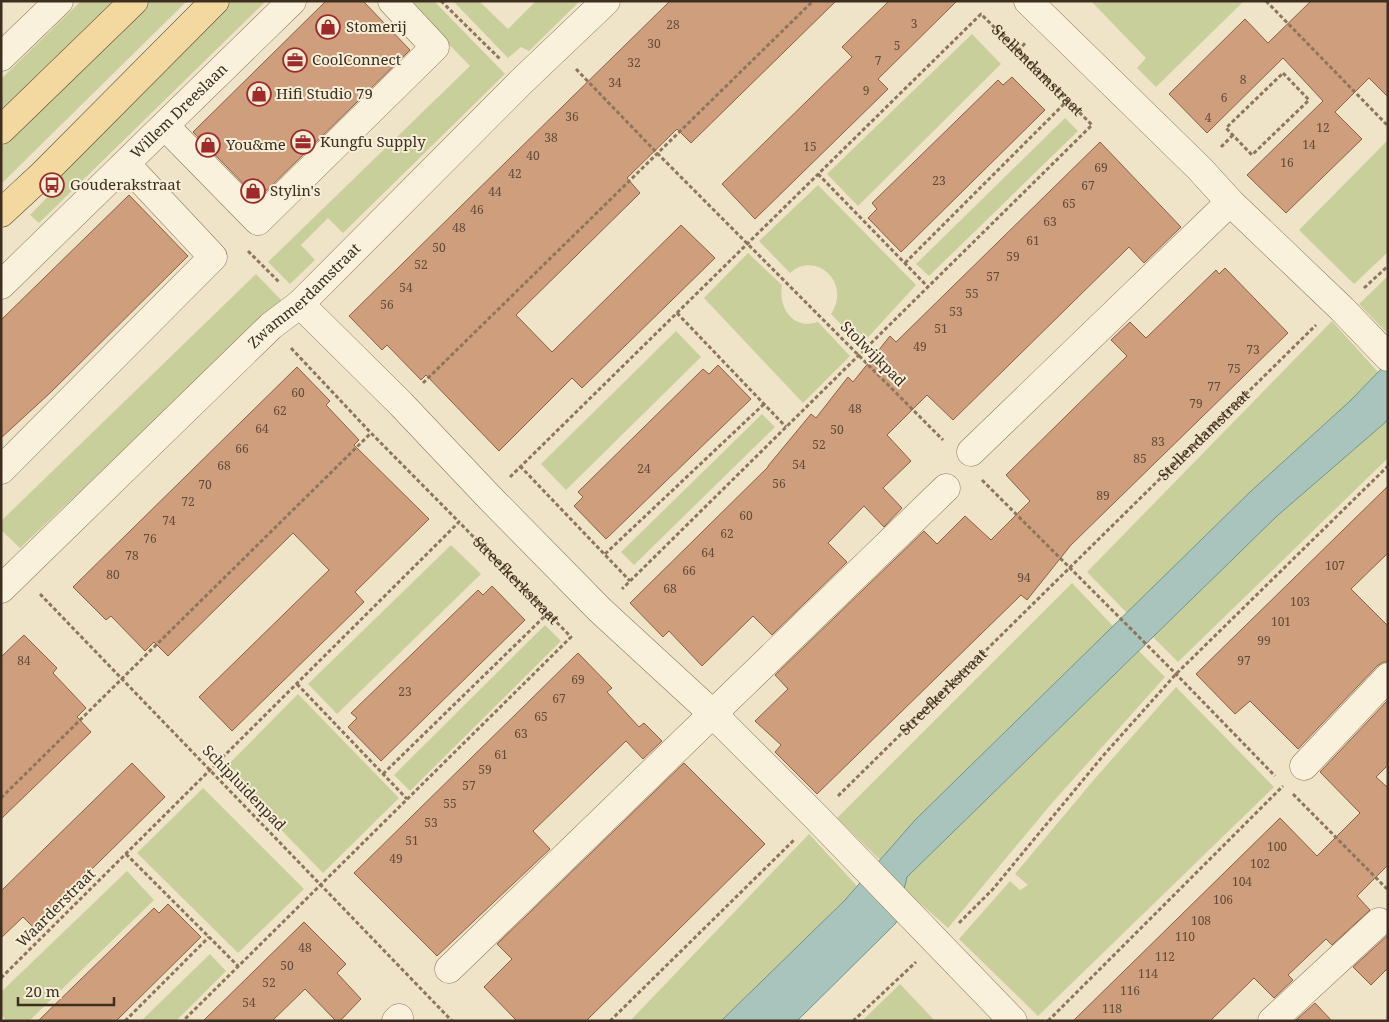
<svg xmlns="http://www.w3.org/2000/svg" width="1389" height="1022" font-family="'Noto Serif',serif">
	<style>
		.green { fill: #c9cf9b }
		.water { fill: #a9c4bc; stroke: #6f938a }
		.building { fill: #cf9f7d; stroke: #8d5f41 }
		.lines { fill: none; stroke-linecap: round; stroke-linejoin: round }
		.minor-casing { stroke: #8d765c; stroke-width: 29 }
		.major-casing { stroke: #5b4430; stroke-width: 29 }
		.path { stroke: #8d765c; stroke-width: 3; stroke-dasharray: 4 2.5; stroke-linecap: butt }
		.minor { stroke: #faf1dc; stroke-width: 28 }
		.major { stroke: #f3d9a0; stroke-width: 28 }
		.labels { text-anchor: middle; stroke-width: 4; stroke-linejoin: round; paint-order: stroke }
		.number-label { font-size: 12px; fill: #624a37 }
		.poi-label { font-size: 15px; fill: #3d2e20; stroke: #f7eed8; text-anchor: start }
		.street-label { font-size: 15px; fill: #3d2e20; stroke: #f7eed8 }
	</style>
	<rect width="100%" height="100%" fill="#f0e4c8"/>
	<!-- green -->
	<g class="green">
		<polygon points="81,1 120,1 1,117 1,79"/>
		<polygon points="150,1 187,1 1,184 1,147"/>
		<polygon points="227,1 266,1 39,223 30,215 62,182 56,174"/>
		<polygon points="407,1 434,1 505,74 343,233 328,218 301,245 315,260 290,284 268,262 470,66"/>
		<polygon points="453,1 479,1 508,29 536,1 580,1 529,51 521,47 508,58"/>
		<polygon points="1091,1 1244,1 1156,87 1137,68 1146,58"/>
		<polygon points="972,34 1001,64 858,206 827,174"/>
		<polygon points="1065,118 1078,131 929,276 916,264"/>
		<polygon points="1387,141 1388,252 1354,284 1299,230"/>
		<path d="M818,185L916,285L861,345L831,314C852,282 815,250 790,273L759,241Z"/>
		<path d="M748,253L782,285C778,308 793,330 818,322L850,356L803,403L704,298Z"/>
		<polygon points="256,274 282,301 20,548 1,530 1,521"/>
		<polygon points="1388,276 1388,334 1359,304"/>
		<polygon points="1332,321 1378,372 1350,401 1250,492 1127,613 1087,572"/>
		<polygon points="676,331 701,357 566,490 541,464"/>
		<polygon points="762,414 775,427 634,565 621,552"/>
		<polygon points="1388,420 1388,458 1178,662 1153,637 1277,516"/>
		<polygon points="451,545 481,574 337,714 308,684"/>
		<polygon points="1072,583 1113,626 915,820 880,860 837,818"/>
		<polygon points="545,625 561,641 410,791 394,775"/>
		<polygon points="1139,651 1165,677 1052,803 948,928 904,889 907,877"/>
		<polygon points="1176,687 1274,787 1038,1016 959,939 1010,881 1020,890 1028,885 1015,874 1097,776"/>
		<polygon points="298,694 399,798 323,873 223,770"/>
		<polygon points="203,788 304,889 238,953 137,853"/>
		<polygon points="809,834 857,886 845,900 721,1021 630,1021"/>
		<polygon points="127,871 154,900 29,1021 7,1021 1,1015 1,992"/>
		<polygon points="210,954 226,971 176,1021 141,1021"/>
		<polygon points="900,984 935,1021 862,1021"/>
	</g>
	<!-- water -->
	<polygon class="water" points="1388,362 1388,420 1277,516 907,877 896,923 797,1021 721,1021 845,900 915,820 1250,492 1350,401"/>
	<!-- building -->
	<g class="building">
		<polygon points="326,1 363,1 410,50 258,199 193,132"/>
		<polygon points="670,1 836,1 691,143 677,129 627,178 640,193 516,315 552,352 681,225 715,258 582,388 572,378 499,451 426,375 421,380 387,345 382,350 349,316"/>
		<polygon points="889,1 957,1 878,79 888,89 755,219 722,184 852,57 842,47"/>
		<polygon points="1311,1 1388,1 1388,97 1369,78 1335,112 1362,139 1286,213 1247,175 1323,101 1283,58 1207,133 1169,94 1245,19 1268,43"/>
		<polygon points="1012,77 1045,110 901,252 868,218 877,209 872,203 998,80 1003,85"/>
		<polygon points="1100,142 1181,227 1144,263 1129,247 953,420 927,395 887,435 911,461 883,488 902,508 884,527 864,506 828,543 847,562 772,635 753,616 702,666 669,631 663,637 630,603 768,467 768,466 811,414 816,418 848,377 853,382 890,336 896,342"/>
		<polygon points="129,195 188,256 50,393 1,438 1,320"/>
		<polygon points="1225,268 1288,333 1071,545 1027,600 1021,595 817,794 775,752 781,745 755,721 788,689 775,675 924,531 937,544 965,516 991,540 1030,501 1006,475 1127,356 1111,340 1130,322 1146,338 1216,270 1219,274"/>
		<polygon points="718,365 751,399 606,539 574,506 583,497 578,492 703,369 709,374"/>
		<polygon points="297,367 330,401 326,405 359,440 354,445 429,519 355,592 364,602 232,731 199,697 329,570 293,533 168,656 154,642 145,651 111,616 106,620 73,587"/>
		<polygon points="1388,486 1388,553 1351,589 1388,626 1388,662 1383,662 1377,666 1298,749 1250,701 1235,714 1196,674"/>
		<polygon points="492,586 525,620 381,761 348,727 357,718 351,713 478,590 483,595"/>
		<polygon points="24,635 57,668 53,673 86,708 77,717 91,732 1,819 1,657"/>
		<polygon points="578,653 612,688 607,692 639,727 644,723 662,741 643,759 626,741 533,831 550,849 437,956 354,873"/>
		<polygon points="1388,700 1388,765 1376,777 1387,787 1388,786 1388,865 1357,896 1370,910 1332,945 1326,939 1288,975 1293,980 1274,998 1254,978 1210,1021 1073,1021 1280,818 1317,856 1360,813 1320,772"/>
		<polygon points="132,763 165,797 33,927 23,917 1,938 1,891"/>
		<polygon points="684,763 765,844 586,1021 517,1021 484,987 512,959 497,944"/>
		<polygon points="168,904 201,937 116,1021 38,1021 154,908 159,913"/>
		<polygon points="304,922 346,964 337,973 361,999 340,1021 336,1021 305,989 272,1021 203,1021"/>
		<polygon points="1388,935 1388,968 1371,985 1353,967"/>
		<polygon points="1315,1003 1332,1021 1296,1020"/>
	</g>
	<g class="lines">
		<!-- minor casing -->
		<g class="minor-casing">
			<g id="minor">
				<polyline points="1028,1 1200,169 1230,202 1342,309 1388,357"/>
				<polyline points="1,57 59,1"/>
				<polyline points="165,126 258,221 435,47 392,1"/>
				<path id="s4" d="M1,285L292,1"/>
				<polyline points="300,304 401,404 489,497 600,610 713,714 817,818 1013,1021"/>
				<polyline points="971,452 1230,202"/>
				<polyline points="1,470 213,257 126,164"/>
				<path id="s5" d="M1,589L271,326L300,304L522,81L606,1"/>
				<polyline points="1304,766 1388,677"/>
				<polyline points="449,969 946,488"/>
				<polyline points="396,1021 399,1018"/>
				<polyline points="1272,1021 1379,922"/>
			</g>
		</g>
		<!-- major casing -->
		<g class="major-casing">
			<g id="major">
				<polyline points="1,130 134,1"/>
				<polyline points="1,213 41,176 215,1"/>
			</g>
		</g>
		<!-- path -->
		<g class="path">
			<polyline points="441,1 500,59"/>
			<polyline points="1266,1 1388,126"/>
			<polyline points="1018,51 1026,42"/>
			<polyline points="576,69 658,154 943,440"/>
			<polygon points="1283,73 1309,100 1252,155 1226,128"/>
			<polyline points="1221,147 1233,135"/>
			<polyline points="818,174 928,287"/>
			<polyline points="248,251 279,282"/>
			<polyline points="905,263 1067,101"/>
			<polyline points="1364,288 1388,266"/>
			<polyline points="677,313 786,427"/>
			<polyline points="291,348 371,433 459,522"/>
			<polyline points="423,383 813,1"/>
			<polyline points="520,466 630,581"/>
			<path id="s1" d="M510,477L981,14L1092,125L622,589"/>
			<polyline points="982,480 1176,674 1275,776"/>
			<polyline points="605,554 764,404"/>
			<polyline points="40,594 452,1021"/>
			<polyline points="297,684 407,799"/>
			<polyline points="383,774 548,613"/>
			<polyline points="1293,794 1388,890"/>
			<path id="s2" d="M838,796L1316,325"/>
			<polyline points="1,798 371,433"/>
			<polyline points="126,854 238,966"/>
			<polyline points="959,923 993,889 1102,757 1176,674 1388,466"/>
			<path id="s3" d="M1,978L459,522L571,637L183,1021"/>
			<polyline points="125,1021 209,937"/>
			<polyline points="610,1021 795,839"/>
			<polyline points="853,1021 916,962"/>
			<polyline points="1048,1021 1283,786"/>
		</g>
		<!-- minor -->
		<use href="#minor" class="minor"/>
		<!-- major -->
		<use href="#major" class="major"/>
	</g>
	<!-- icons -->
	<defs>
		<g id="shop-ring" transform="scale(1.25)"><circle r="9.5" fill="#f7eed8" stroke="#9e2a2b" stroke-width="1.5"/><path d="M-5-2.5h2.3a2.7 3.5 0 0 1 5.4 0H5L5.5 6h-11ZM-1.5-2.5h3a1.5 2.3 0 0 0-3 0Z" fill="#9e2a2b"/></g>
		<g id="office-ring" transform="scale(1.25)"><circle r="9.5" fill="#f7eed8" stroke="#9e2a2b" stroke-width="1.5"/><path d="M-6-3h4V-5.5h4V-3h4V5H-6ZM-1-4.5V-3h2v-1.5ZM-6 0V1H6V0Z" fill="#9e2a2b"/></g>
		<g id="bus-ring" transform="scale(1.25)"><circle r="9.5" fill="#f7eed8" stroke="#9e2a2b" stroke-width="1.5"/><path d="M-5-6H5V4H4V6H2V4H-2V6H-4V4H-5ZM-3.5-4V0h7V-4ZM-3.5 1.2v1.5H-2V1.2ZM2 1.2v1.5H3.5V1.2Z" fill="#9e2a2b"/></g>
	</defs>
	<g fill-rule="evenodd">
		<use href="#shop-ring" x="328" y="27"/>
		<use href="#office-ring" x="295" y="60"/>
		<use href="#shop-ring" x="259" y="94"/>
		<use href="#office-ring" x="303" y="142"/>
		<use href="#shop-ring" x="208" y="145"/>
		<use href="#bus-ring" x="52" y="185"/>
		<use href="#shop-ring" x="253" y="191"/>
	</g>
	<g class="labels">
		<!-- number labels -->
		<g class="number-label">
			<text x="914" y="28">3</text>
			<text x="673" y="29">28</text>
			<text x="654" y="48">30</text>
			<text x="897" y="50">5</text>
			<text x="878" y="65">7</text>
			<text x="634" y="67">32</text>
			<text x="1243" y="84">8</text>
			<text x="615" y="87">34</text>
			<text x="866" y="95">9</text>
			<text x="1224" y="102">6</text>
			<text x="572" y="121">36</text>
			<text x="1208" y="122">4</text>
			<text x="1323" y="132">12</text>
			<text x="551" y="142">38</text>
			<text x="1309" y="149">14</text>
			<text x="810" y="151">15</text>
			<text x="533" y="160">40</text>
			<text x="1287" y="167">16</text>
			<text x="1101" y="172">69</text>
			<text x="515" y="178">42</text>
			<text x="939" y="185">23</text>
			<text x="1088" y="190">67</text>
			<text x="495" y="196">44</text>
			<text x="1069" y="208">65</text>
			<text x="477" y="214">46</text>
			<text x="1050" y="226">63</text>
			<text x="459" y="232">48</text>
			<text x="1033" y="245">61</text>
			<text x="439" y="252">50</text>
			<text x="1013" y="261">59</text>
			<text x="421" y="269">52</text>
			<text x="993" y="281">57</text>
			<text x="406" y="292">54</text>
			<text x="972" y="298">55</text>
			<text x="387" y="309">56</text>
			<text x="956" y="316">53</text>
			<text x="941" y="333">51</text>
			<text x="920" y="351">49</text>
			<text x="1253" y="354">73</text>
			<text x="1234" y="373">75</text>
			<text x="1214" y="391">77</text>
			<text x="298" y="397">60</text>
			<text x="1196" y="408">79</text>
			<text x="855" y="413">48</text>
			<text x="280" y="415">62</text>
			<text x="262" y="433">64</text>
			<text x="837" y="434">50</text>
			<text x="1158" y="446">83</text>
			<text x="819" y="449">52</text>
			<text x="242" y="453">66</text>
			<text x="1140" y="463">85</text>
			<text x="799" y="469">54</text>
			<text x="224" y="470">68</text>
			<text x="644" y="473">24</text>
			<text x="779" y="488">56</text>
			<text x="205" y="489">70</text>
			<text x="1103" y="500">89</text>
			<text x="188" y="506">72</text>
			<text x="746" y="520">60</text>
			<text x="169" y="525">74</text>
			<text x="727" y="538">62</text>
			<text x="150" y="543">76</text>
			<text x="708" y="557">64</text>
			<text x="132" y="560">78</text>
			<text x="1335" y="570">107</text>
			<text x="689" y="575">66</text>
			<text x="113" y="579">80</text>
			<text x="1024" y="582">94</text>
			<text x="670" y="593">68</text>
			<text x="1300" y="606">103</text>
			<text x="1281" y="626">101</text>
			<text x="1264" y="645">99</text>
			<text x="24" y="665">84</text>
			<text x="1244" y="665">97</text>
			<text x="578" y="684">69</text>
			<text x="405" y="696">23</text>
			<text x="559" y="703">67</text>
			<text x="541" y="721">65</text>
			<text x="521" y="738">63</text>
			<text x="501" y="759">61</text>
			<text x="485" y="774">59</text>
			<text x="469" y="790">57</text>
			<text x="450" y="808">55</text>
			<text x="431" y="827">53</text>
			<text x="412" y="845">51</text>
			<text x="1277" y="851">100</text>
			<text x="396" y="863">49</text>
			<text x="1260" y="868">102</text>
			<text x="1242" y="886">104</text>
			<text x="1223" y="904">106</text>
			<text x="1201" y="925">108</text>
			<text x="1185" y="941">110</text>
			<text x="305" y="952">48</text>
			<text x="1165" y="961">112</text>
			<text x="287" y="970">50</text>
			<text x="1148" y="978">114</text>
			<text x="269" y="987">52</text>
			<text x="1130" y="995">116</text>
			<text x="249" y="1007">54</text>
			<text x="1112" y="1013">118</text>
		</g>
		<!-- poi labels -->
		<g class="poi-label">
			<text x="346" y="32">Stomerij</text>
			<text x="312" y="65">CoolConnect</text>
			<text x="276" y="99">Hifi Studio 79</text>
			<text x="320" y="147">Kungfu Supply</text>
			<text x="226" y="150">You&amp;me</text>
			<text x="70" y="190">Gouderakstraat</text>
			<text x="270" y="196">Stylin's</text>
		</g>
		<!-- street labels -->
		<g class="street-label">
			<text dy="5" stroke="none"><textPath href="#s1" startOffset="740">Stellendamstraat</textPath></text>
			<text dy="5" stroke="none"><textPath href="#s4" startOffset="249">Willem Dreeslaan</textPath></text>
			<text dy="5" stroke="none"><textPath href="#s5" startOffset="422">Zwammerdamstraat</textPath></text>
			<text transform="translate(873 354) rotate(45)" y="5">Stolwijkpad</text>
			<text dy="5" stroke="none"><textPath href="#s2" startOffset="514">Stellendamstraat</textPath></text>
			<text dy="5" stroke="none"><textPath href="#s3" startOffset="728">Streefkerkstraat</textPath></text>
			<text dy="5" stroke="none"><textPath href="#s2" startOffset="148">Streefkerkstraat</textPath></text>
			<text transform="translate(244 788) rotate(46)" y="5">Schipluidenpad</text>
			<text transform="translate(56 908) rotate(-45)" y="5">Waarderstraat</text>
		</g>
	</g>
	<!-- border -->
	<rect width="1389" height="1022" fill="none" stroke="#3d2e20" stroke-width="5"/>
	<!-- scale -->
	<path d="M18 997v8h96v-8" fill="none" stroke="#3d2e20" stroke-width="2.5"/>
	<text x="25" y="997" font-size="15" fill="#3d2e20" stroke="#f7eed8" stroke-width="4" paint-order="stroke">20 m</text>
</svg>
